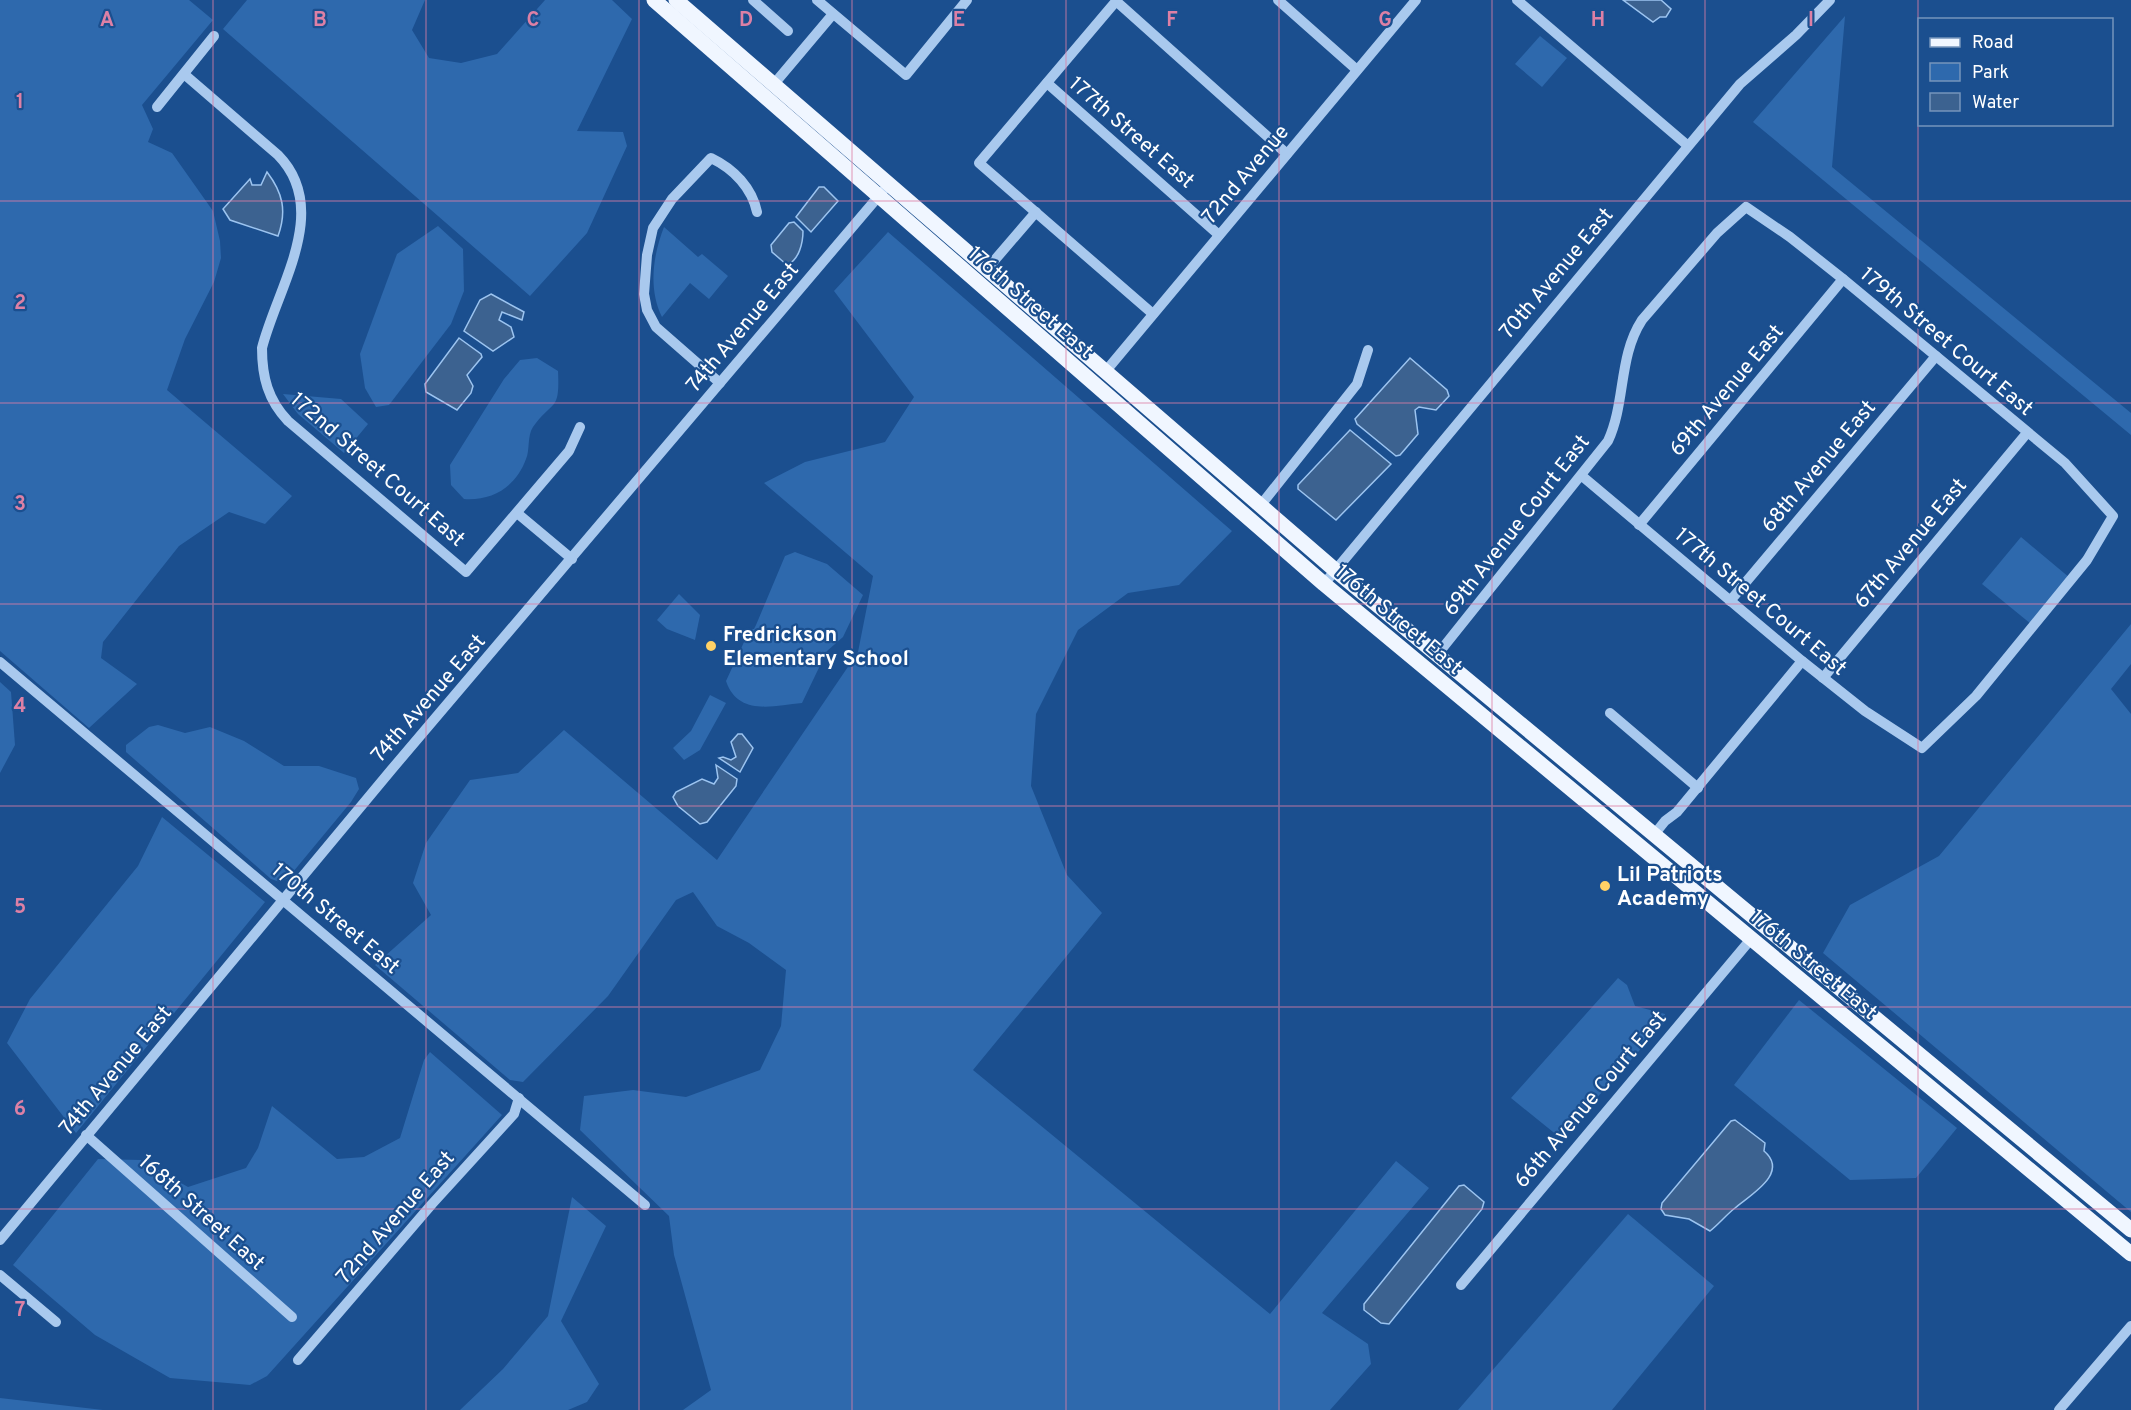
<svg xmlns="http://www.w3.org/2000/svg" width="2131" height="1410" font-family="Overpass,sans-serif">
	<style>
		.green { fill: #2e69ad }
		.water { fill: #3c6290; stroke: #9cc4f0; stroke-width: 1.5 }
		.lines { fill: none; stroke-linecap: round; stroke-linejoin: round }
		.minor { stroke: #a9c9ee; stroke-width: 10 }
		.major { stroke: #f0f6ff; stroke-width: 15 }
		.grid { fill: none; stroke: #dd80a5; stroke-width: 1.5; stroke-opacity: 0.55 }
		.poi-dot { fill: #ffd166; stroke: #1b4f8f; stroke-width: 2 }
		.labels { text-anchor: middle; stroke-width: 4.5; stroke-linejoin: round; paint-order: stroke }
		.street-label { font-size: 21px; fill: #fff; stroke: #1b4f8f }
		.poi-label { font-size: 21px; font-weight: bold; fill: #fff; stroke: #1b4f8f; text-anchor: start }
		.grid-label { font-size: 20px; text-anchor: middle; font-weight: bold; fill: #dd80a5; stroke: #1b4f8f; stroke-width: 4.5; stroke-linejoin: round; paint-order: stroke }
	</style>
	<rect width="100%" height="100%" fill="#1b4f8f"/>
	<!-- green -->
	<g class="green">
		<polygon points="0,0 189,0 213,20 142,105 153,129 148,142 172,153 213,211 220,241 221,258 214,282 185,339 167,390 292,496 265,524 229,512 179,546 103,642 101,658 137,684 89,728 0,651"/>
		<polygon points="247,0 425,0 412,30 429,58 461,63 497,54 545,0 612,0 632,19 577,131 623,132 627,146 587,233 530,296 223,29"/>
		<polygon points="1845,16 1832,167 2131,413 2131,435 1753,122"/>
		<polygon points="1540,36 1567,58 1542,87 1515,64"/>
		<polygon points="438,226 463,249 464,291 451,324 389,405 376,407 365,388 360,354 397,254"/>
		<path d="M664,227L698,257L702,254L728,276L709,299L690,283L662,317C648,289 653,255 664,227Z"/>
		<polygon points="888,232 1232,531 1179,585 1128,593 1078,630 1036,714 1031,786 1067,875 1102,913 973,1070 1270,1314 1396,1161 1429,1188 1322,1313 1368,1344 1371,1364 1330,1410 683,1410 711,1390 674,1255 669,1216 580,1130 584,1096 633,1090 686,1097 760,1070 781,1026 786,970 749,943 717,926 693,892 676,900 608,996 523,1082 510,1080 375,965 431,915 413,883 426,843 470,780 518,773 564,730 717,860 858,652 873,576 764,483 805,462 885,442 914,397 834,291"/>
		<path d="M537,358L558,371C560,413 553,399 533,427C527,436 530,450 526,459C516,487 492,501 464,499L451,485L450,465L504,379L520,360Z"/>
		<polygon points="283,394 341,399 368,424 344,453 298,414"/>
		<polygon points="2021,537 2070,578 2031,624 1982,584"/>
		<path d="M795,552L827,564L863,595L843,637L827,651L802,703C772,706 738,716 726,681L750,629H754L756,625L785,556Z"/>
		<polygon points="679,594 700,615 695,640 667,629 657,620"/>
		<polygon points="2131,624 2131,664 2111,689 2131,714 2131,1212 1823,953 1850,905 1939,856"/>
		<polygon points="0,682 11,692 15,745 0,773"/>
		<polygon points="710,695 726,703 700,750 684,760 673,748 691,731"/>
		<polygon points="158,725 185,733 210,727 244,741 284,766 319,766 356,778 359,789 351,802 288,878 280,882 271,879 126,752 126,745 149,727"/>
		<polygon points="162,817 265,902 76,1133 7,1043 30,999 138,866"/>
		<polygon points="1618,978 1627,985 1635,1006 1665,1014 1665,1022 1567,1131 1558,1136 1511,1098"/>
		<polygon points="1799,1000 1957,1128 1916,1178 1850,1180 1734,1085"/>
		<polygon points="430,1052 502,1115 267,1376 250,1385 170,1378 95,1335 13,1265 98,1159 141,1160 188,1187 246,1168 258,1148 272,1106 337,1159 364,1157 400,1138 424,1060"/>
		<polygon points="572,1197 606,1226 561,1321 599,1384 587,1402 568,1410 460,1410 503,1369 548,1316"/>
		<polygon points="1628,1214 1714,1286 1612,1410 1458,1410"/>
		<polygon points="0,1398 103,1410 0,1410"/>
	</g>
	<!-- water -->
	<g class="water">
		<polygon points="1623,0 1661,0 1671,9 1666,17 1660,17 1653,22"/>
		<path d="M267,172C283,193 287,211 278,236L230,220L223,209L250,179L252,185H261Z"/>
		<polygon points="819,187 824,187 838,201 811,232 796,217"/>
		<path d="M794,222L803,231C803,243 799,260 787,265L772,252L771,245L789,223Z"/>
		<polygon points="491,294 524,312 522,320 502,312 499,320 511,327 514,337 493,351 464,331 480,300"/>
		<polygon points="459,338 481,354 482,357 467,375 473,386 471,393 457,410 426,392 425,384"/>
		<polygon points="1410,358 1447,390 1449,396 1436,410 1419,407 1415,410 1418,434 1400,455 1396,456 1357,424 1355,419"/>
		<polygon points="1350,430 1391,464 1336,520 1298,489 1298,485"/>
		<polygon points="738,734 742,734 753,748 740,772 719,758 723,757 731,760 736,757 731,742"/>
		<polygon points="716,765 737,779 736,786 707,822 700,824 678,806 673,797 676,792 702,779 714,784 718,778"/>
		<path d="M1735,1120L1765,1143L1764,1151C1790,1173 1750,1195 1735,1208C1726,1215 1719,1224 1710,1231L1689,1219L1665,1215L1661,1209L1662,1203L1731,1121Z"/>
		<polygon points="1464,1185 1484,1202 1482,1209 1389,1324 1381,1323 1364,1310 1364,1304 1459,1186"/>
	</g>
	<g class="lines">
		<!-- minor -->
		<g class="minor">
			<polyline points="753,0 788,31"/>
			<polyline points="817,0 906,75 967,0"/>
			<polyline points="1117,0 979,163 1153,314"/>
			<polyline points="1278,0 1357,70"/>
			<polyline points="1517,0 1687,145"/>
			<polyline points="1116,1 1287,154"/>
			<path d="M184,74L278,155C332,210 277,288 262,348C262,377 268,400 288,421L466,572L569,451L580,427"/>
			<polyline points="1047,83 1219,235"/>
			<polyline points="774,84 833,14"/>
			<polyline points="157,107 214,36"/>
			<polyline points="987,269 1036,212"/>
			<polyline points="1105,372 1416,0"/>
			<path d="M720,383L656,327L647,310L644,294L647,255L653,228L672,199L711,158C734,169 752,188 757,212"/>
			<polyline points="1260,506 1357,384 1368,350"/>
			<polyline points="517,513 572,559"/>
			<polyline points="1639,525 1843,279"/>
			<polyline points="1324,584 1740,84 1796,35 1830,0"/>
			<polyline points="1730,601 1936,356"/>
			<path d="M1437,655L1608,441C1626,402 1618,357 1642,320L1717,233L1746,207L1790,237L1843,279L2065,463L2113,516L2087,560L1976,696L1922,748L1865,711L1802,661L1582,476"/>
			<polyline points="0,662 645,1205"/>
			<polyline points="1823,678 2027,433"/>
			<polyline points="1610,713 1698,788"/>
			<polyline points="1653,836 1665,821 1677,812 1802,661"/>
			<polyline points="86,1135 292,1317"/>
			<polyline points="0,1240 392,769 883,191"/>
			<polyline points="0,1275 56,1322"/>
			<polyline points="1461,1285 1751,939"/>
			<polyline points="298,1360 432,1204 514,1114 519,1098"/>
			<polyline points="2059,1410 2131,1326"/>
		</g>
		<!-- major -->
		<g class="major">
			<polyline points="654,0 1324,584 2131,1254"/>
			<polyline points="676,0 1335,570 2131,1230"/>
		</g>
	</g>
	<!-- grid -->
	<path class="grid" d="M213,0V1410M426,0V1410M639,0V1410M852,0V1410M1066,0V1410M1279,0V1410M1492,0V1410M1705,0V1410M1918,0V1410M0,201H2131M0,403H2131M0,604H2131M0,806H2131M0,1007H2131M0,1209H2131"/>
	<!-- markers -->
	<g class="poi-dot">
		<circle cx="711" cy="646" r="6"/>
		<circle cx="1605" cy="886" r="6"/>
	</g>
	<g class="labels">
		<!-- street labels -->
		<g class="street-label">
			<text transform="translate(1132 132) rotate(41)" y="7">177th Street East</text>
			<text transform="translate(1245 174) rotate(-50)" y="7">72nd Avenue</text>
			<text transform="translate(1556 273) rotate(-50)" y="7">70th Avenue East</text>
			<text transform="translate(1031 302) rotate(41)" y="7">176th Street East</text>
			<text transform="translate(742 327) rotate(-50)" y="7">74th Avenue East</text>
			<text transform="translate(1947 341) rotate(40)" y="7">179th Street Court East</text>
			<text transform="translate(1726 390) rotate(-50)" y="7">69th Avenue East</text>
			<text transform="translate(1818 466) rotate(-50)" y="7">68th Avenue East</text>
			<text transform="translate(378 469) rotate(41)" y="7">172nd Street Court East</text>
			<text transform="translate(1516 525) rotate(-52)" y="7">69th Avenue Court East</text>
			<text transform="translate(1910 543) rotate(-50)" y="7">67th Avenue East</text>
			<text transform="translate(1761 601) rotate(40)" y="7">177th Street Court East</text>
			<text transform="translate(1399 619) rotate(40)" y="7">176th Street East</text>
			<text transform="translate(428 698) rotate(-49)" y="7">74th Avenue East</text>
			<text transform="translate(336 918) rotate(40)" y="7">170th Street East</text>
			<text transform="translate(1814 964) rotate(40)" y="7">176th Street East</text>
			<text transform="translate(115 1070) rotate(-50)" y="7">74th Avenue East</text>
			<text transform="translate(1590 1099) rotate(-50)" y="7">66th Avenue Court East</text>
			<text transform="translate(202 1212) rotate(42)" y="7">168th Street East</text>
			<text transform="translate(395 1217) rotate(-49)" y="7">72nd Avenue East</text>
		</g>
		<!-- poi labels -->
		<g class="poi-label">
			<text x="723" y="641">Fredrickson<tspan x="723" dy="24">Elementary School</tspan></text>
			<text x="1617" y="881">Lil Patriots<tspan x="1617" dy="24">Academy</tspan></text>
		</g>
	</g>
	<g class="grid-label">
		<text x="107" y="26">A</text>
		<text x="320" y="26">B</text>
		<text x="533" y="26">C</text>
		<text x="746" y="26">D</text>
		<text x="959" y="26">E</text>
		<text x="1172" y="26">F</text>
		<text x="1385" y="26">G</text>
		<text x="1598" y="26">H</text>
		<text x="1811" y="26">I</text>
		<text x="20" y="108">1</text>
		<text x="20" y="309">2</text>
		<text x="20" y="510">3</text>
		<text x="20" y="712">4</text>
		<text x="20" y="913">5</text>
		<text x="20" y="1115">6</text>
		<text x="20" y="1316">7</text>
	</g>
	<!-- legend -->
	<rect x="1918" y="18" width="195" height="108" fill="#1b4f8f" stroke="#7695bc" stroke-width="1.5"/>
	<rect x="1930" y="38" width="30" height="9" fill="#f0f6ff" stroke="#7695bc" stroke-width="1.5"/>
	<text x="1972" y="48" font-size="18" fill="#ffffff">Road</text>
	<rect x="1930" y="63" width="30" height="18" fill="#2e69ad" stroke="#7695bc" stroke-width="1.5"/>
	<text x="1972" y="78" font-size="18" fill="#ffffff">Park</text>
	<rect x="1930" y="93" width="30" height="18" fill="#3c6290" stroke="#7695bc" stroke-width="1.5"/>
	<text x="1972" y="108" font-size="18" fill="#ffffff">Water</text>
</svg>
